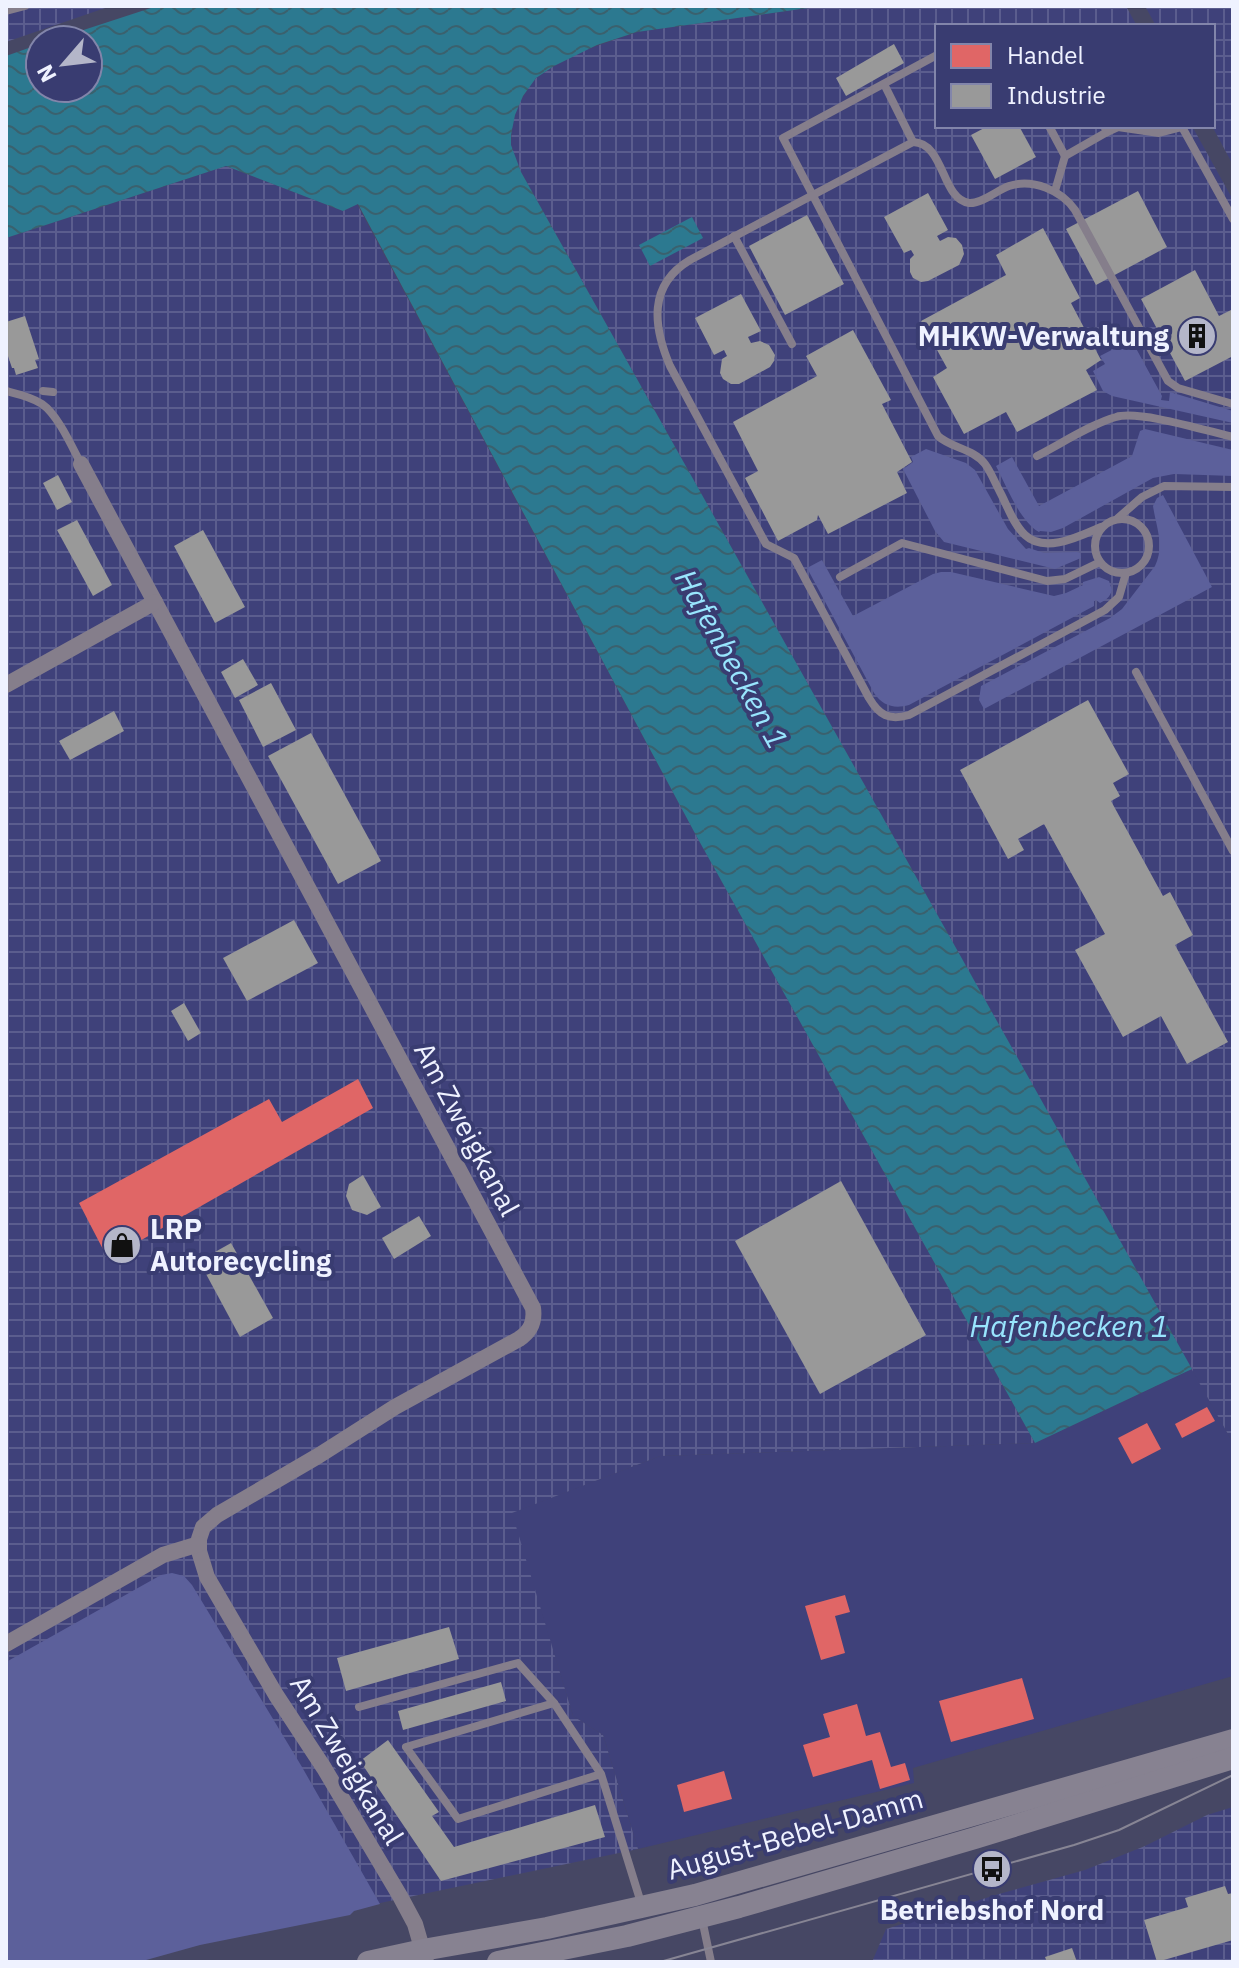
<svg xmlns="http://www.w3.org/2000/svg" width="1239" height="1968" font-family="'IBM Plex Sans',sans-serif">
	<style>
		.built { fill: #3f417a }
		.industrial { fill: url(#industrial-grid) }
		.green { fill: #5c609b }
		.water { fill: url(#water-waves) }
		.shops { fill: #e06666 }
		.industry { fill: #999 }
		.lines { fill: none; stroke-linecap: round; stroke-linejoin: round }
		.service { stroke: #857e8b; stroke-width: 8 }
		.minor { stroke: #857e8b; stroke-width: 16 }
		.secondary { stroke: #878291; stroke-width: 22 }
		.tram { stroke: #878594; stroke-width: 2 }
		.labels { text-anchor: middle; stroke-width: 8; stroke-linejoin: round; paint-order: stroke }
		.poi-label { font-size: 28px; font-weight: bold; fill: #eff2ff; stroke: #393c71; text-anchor: end }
		.street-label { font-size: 28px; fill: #eff2ff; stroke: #393c71 }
		.water-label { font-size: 30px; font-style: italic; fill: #98e5fd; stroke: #393c71 }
	</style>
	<defs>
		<pattern id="industrial-grid" width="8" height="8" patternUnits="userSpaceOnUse" patternTransform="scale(2)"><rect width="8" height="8" fill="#3f417a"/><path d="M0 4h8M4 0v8" fill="none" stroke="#5b5d8e"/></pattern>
		<pattern id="water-waves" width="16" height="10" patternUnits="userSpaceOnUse" patternTransform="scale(2)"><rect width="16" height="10" fill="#2c7990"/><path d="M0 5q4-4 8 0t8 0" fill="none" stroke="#3a616e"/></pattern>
	</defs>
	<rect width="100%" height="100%" fill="#464764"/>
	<!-- built -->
	<polygon class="built" points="1192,1369 1233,1443 1233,1676 913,1768 914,1783 638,1849 603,1735 573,1716 511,1513 660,1456 1035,1443"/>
	<!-- industrial -->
	<g class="industrial">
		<polygon points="6,6 111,6 6,42"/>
		<polygon points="822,6 1126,6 1137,26 937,26 937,126 1192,126 1233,200 1233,1443 521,172 514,155 511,145 512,125 518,105 529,87 536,78 554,66 585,50 637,32"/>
		<polygon points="1145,6 1233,6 1233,165 1212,126 1213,26 1156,26"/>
		<polygon points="226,166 343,211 357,204 698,839 1035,1443 660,1456 512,1513 573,1716 603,1735 638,1849 232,1934 6,1962 6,238"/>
		<polygon points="1233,1807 1233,1962 872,1962 886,1929 999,1894 1085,1870 1145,1846 1207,1815"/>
	</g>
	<!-- green -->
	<g class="green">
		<polygon points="1132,341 1162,396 1161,400 1169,401 1170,392 1233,411 1233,423 1112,396 1103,391 1093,371 1105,364 1100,356 1127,342"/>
		<path d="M1145,429L1233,450V476L1174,474L1153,478L1063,528L1051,532L1040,531L1039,532C1020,522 1006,485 996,466L1012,457L1039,506L1132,456L1140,431Z"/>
		<polygon points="926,449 966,463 975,470 1008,529 1026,549 1029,548 1044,553 1077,552 1080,553 1081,558 1055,569 944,542 935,531 903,469 913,462 911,457"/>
		<path d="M1163,495L1212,587L984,709L979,700L981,686L1110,618L1122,609L1155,566C1165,545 1156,527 1153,506L1157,498Z"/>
		<path d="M822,560L853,616L933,574L941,572H951L1054,596L1066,593L1083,585V582L1099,577L1109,581L1112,590C1110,597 1106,600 1100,603L1096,600L1094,601V606L909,705C894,709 883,706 874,693L807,568Z"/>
		<polygon points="172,1573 184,1576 192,1585 302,1767 380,1904 354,1911 350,1915 200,1945 139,1962 6,1962 6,1662 161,1575"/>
	</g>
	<!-- water -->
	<g class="water">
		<polygon points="157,6 822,6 637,32 597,45 554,66 536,78 523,96 515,115 511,135 511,145 521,172 1192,1369 1035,1443 698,839 358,204 343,211 226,166 6,238 6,56 40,44 40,88 88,88 88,40 53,40"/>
		<polygon points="692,217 703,238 650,266 639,245"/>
	</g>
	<!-- shops -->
	<g class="shops">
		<polygon points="358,1079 373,1108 108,1259 79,1203 269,1099 282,1122"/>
		<polygon points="1207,1407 1215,1421 1182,1438 1175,1424"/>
		<polygon points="1147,1423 1161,1449 1132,1464 1118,1438"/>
		<polygon points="845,1595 850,1612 835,1616 845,1653 821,1660 805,1606"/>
		<polygon points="1022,1678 1034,1719 951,1742 939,1701"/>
		<polygon points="857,1704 866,1736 880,1732 891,1767 905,1763 910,1780 880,1789 872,1760 813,1777 803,1745 830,1737 823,1714"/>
		<polygon points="724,1771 732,1799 684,1812 677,1785"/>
	</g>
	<!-- industry -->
	<g class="industry">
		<polygon points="894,44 904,63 846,96 836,78"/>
		<polygon points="988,126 1019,126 1036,157 995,179 971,135"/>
		<polygon points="1138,191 1167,247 1096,285 1066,229"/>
		<polygon points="928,193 948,230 937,236 940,241 948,237 956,238 962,245 964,254 959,265 928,281 921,282 913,278 910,272 910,259 914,255 911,250 904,253 884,217"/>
		<polygon points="807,215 844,284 785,315 749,246"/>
		<polygon points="1043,228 1080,298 1071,303 1101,360 1086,370 1097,390 1017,432 1006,412 964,434 933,377 947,368 921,321 1006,275 996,255"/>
		<polygon points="1195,270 1219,316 1233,309 1233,356 1185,381 1141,299"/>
		<polygon points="741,294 761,331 748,337 751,343 760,341 769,345 775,355 774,361 770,367 739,384 731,384 723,379 720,373 722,359 727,356 724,350 714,355 695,318"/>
		<polygon points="25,316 39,359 35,360 38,368 16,375 14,368 12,368 6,350 6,322"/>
		<polygon points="853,330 891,400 882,404 912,462 897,472 907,493 828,534 818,515 817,520 778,541 745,478 758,471 733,422 817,376 806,356"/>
		<polygon points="58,475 72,502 57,510 43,483"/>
		<polygon points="77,520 112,585 93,596 57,530"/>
		<polygon points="203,530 245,607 215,623 174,546"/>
		<polygon points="243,659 258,685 235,698 221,672"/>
		<polygon points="271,683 296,730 263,747 239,700"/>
		<polygon points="1088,700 1129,774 1113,783 1120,796 1111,801 1163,896 1170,892 1193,935 1175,945 1228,1042 1187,1064 1161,1016 1123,1037 1075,950 1105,934 1044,824 1018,839 1024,850 1008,859 960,770"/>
		<polygon points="114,711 124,731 70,760 59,741"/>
		<polygon points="311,733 381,861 338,884 268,756"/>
		<polygon points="294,920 318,963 247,1001 223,958"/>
		<polygon points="184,1003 201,1033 188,1041 171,1011"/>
		<polygon points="363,1175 381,1207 367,1215 352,1210 346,1196 349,1184"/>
		<polygon points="841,1181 926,1335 820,1394 735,1241"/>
		<polygon points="419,1216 431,1236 394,1259 382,1238"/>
		<polygon points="231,1243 273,1318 240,1337 199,1261"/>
		<polygon points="449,1627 459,1659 346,1691 337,1658"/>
		<polygon points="501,1682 506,1701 403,1730 398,1711"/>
		<polygon points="388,1740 439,1812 432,1816 454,1847 595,1805 605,1837 441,1881 360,1761"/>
		<polygon points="1225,1886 1228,1894 1233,1893 1233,1940 1157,1962 1144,1920 1188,1907 1185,1898"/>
		<polygon points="1072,1948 1077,1962 1047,1962 1045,1957"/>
	</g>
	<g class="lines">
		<!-- service -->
		<g class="service">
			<polyline points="6,11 25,6"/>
			<path d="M937,55L783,138L938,436C951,448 974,449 985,464C991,472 995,483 1000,492C1007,505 1013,524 1025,535C1045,554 1080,536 1101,527"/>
			<polyline points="884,84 913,142"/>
			<polyline points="1049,126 1065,156"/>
			<polyline points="1104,126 1107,132 1118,127 1159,133 1182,127 1233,219"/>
			<polyline points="1055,191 1065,156 1107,132"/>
			<polyline points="734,236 792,344"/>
			<path d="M6,391C18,394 32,397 42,404C58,415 72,447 81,464"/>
			<polyline points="43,391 53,392"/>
			<path d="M1037,456C1059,445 1093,423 1116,417C1139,410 1207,431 1233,437"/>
			<polyline points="1118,518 1142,497 1164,486 1233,487"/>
			<circle cx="1122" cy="546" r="27"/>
			<path d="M1126,573L1119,597L1105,610L909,715C889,721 879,715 869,698L794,558L766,544L670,366C653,326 648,285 690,260L913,142C945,143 941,199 969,203C982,204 997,190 1009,186C1033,178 1062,191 1075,210L1168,381L1178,388L1233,404"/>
			<polyline points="840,577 902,543 1047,581 1065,579 1100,562"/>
			<polyline points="1136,672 1233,851"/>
			<polyline points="359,1707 518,1663 554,1703"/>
			<polyline points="601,1774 554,1703 406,1747 458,1819 601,1774 642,1906"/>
			<polyline points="702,1919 711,1962"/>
		</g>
		<!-- minor -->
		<g class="minor">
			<path d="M81,464L533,1308C535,1322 531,1331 519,1339L395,1407L318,1456L217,1515L203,1527L199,1539V1551L207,1577L276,1695L324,1768L400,1896L415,1924L426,1962"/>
			<polyline points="6,685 155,602"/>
			<polyline points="6,1644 163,1555 199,1544"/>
		</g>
		<!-- secondary -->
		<g class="secondary">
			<polyline points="368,1962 423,1950 547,1928 695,1895 1233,1740"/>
			<polyline points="498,1962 627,1936 739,1907 975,1838 1233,1758"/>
		</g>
		<!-- tram -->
		<polyline class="tram" points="660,1962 1074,1845 1119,1830 1233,1775"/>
	</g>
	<!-- icons -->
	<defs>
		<g id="building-disc" transform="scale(2)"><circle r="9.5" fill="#b4b6c9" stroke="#393c71"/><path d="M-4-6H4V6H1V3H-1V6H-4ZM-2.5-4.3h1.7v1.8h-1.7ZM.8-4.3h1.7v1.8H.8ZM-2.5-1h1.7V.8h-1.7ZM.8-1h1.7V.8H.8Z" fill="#111"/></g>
		<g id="shop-disc" transform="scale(2)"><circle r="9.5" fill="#b4b6c9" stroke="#393c71"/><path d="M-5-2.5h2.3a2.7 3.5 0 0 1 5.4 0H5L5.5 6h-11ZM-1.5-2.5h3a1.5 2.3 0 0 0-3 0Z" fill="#111"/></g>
		<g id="bus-disc" transform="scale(2)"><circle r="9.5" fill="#b4b6c9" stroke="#393c71"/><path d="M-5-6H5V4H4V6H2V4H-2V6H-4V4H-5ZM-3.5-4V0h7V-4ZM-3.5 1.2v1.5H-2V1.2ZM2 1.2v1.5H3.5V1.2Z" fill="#111"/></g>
	</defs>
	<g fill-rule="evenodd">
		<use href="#building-disc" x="1197" y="336"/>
		<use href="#shop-disc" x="122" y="1245"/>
		<use href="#bus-disc" x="992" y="1869"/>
	</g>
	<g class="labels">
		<!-- poi labels -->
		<g class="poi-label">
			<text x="1169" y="346">MHKW-Verwaltung</text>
			<text x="150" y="1239" text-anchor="start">LRP<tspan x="150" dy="32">Autorecycling</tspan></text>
			<text x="992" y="1920" text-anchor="middle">Betriebshof Nord</text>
		</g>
		<!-- street labels -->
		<g class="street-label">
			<text transform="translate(467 1129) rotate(62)" y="10">Am Zweigkanal</text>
			<text transform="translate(347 1760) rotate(59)" y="10">Am Zweigkanal</text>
			<text transform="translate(795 1834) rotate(-16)" y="10">August-Bebel-Damm</text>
		</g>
		<!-- water labels -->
		<g class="water-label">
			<text transform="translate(731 659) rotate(61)" y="10">Hafenbecken 1</text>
			<text x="1069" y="1337">Hafenbecken 1</text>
		</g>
	</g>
	<!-- border -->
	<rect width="1239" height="1968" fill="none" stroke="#eff2ff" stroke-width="16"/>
	<!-- legend -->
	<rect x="935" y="24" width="280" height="104" fill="#393c71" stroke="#8285aa" stroke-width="2"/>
	<rect x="951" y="44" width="40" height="24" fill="#e06666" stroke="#8285aa" stroke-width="2"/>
	<text x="1007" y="64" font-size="24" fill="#eff2ff">Handel</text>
	<rect x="951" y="84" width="40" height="24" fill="#999999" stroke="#8285aa" stroke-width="2"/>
	<text x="1007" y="104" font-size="24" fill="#eff2ff">Industrie</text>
	<!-- north arrow -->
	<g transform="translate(64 64) rotate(242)"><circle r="38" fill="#393c71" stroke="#8285aa" stroke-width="2"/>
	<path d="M0-6L14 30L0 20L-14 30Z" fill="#b4b6c9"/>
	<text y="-12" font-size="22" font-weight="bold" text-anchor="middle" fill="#eff2ff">N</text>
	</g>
</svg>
